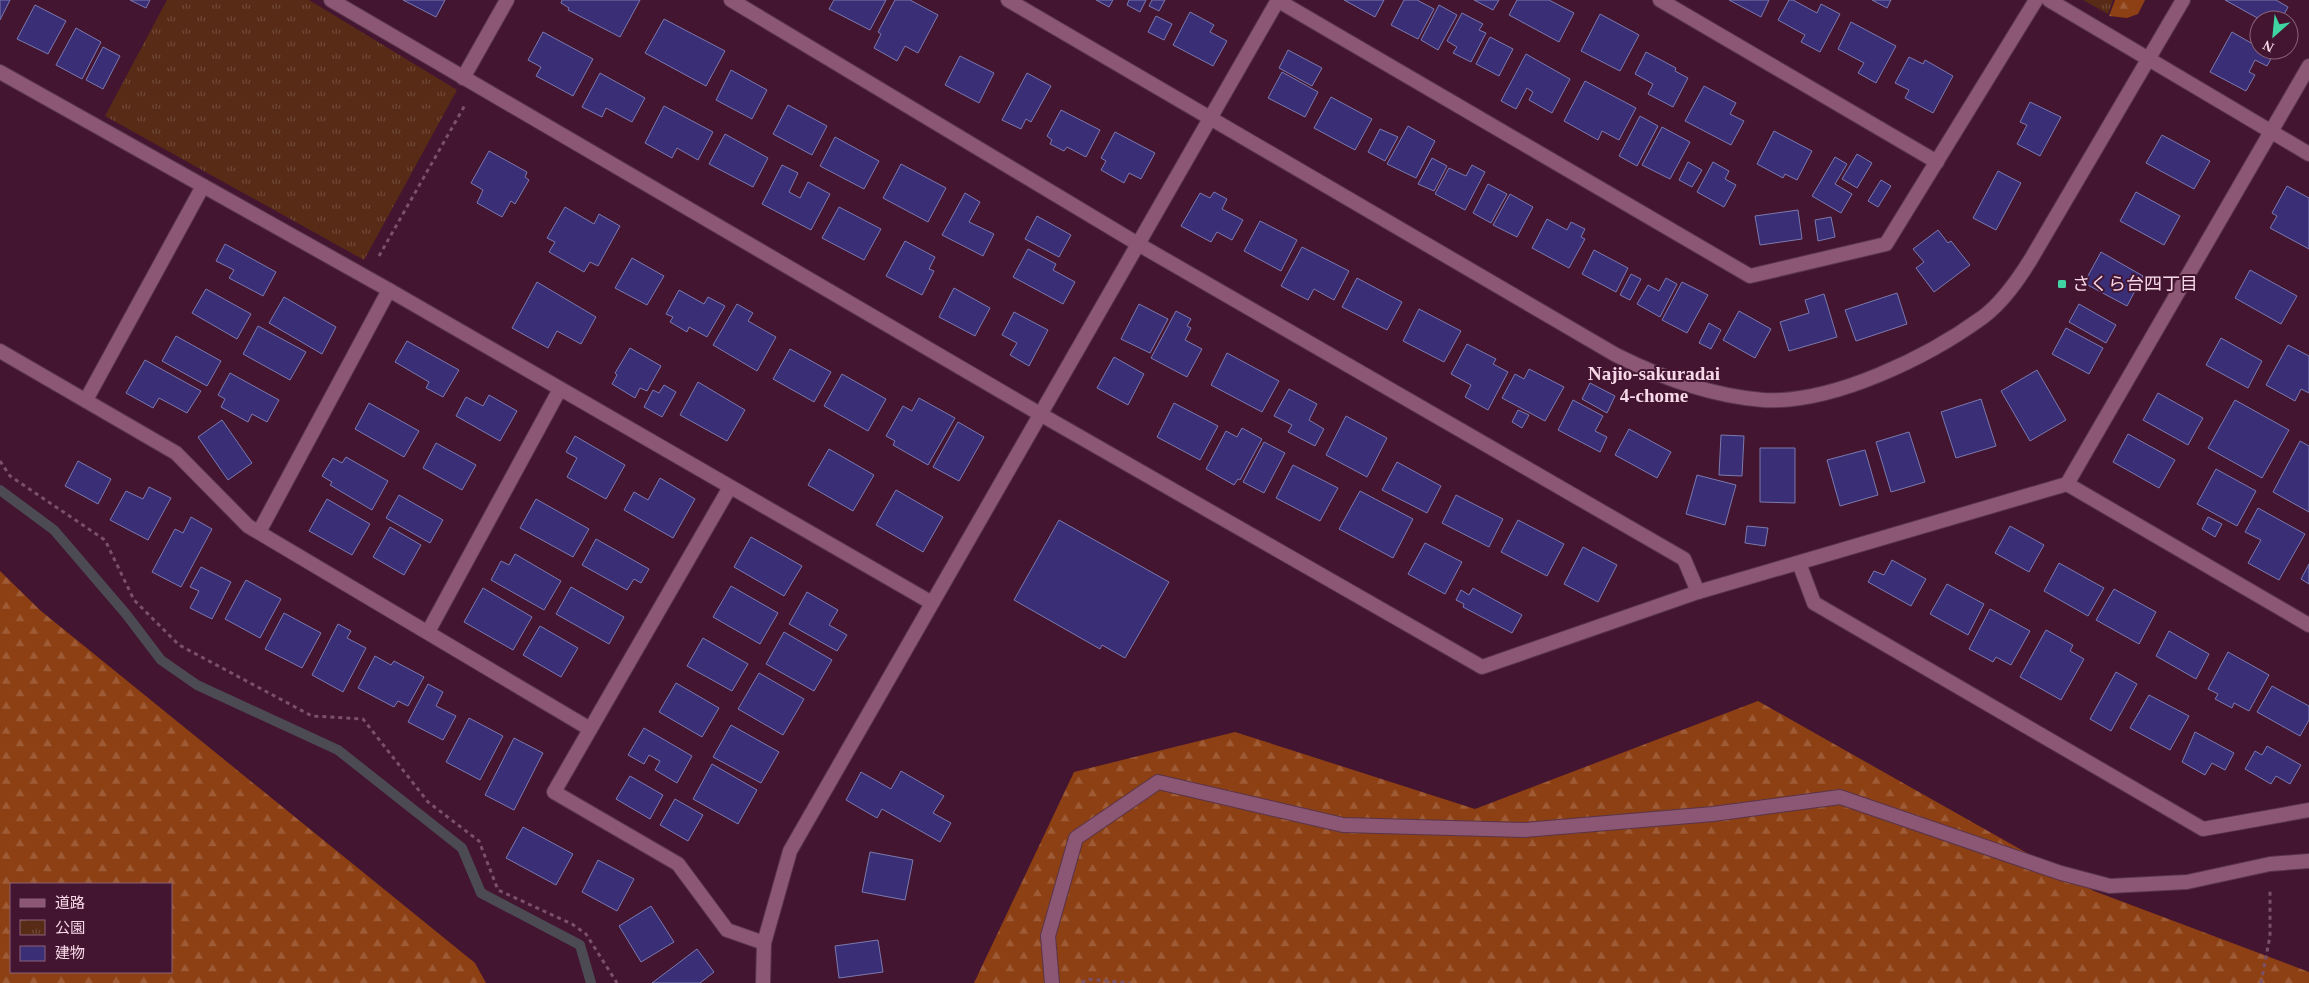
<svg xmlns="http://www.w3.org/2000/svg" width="2309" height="983" font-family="'Times New Roman','Noto Sans JP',serif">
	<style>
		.forest { fill: url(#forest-firs); fill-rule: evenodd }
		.park { fill: url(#park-tufts) }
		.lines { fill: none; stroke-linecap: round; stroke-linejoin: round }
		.stream { stroke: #4c4b54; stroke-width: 10 }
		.building { fill: #3a2f77; stroke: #7b79ad }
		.minor-casing { stroke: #59344a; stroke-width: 16 }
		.tertiary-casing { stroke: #59344a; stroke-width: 16 }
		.path { stroke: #7a5169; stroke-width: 3; stroke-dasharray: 4 4; stroke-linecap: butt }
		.minor { stroke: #8c5774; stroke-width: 14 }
		.tertiary { stroke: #8c5774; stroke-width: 14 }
		.poi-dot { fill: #3fd4a2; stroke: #431531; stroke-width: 2 }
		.labels { text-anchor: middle; stroke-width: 4; stroke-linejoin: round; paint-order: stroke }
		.poi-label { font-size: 18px; fill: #f7d8e8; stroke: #431531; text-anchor: start }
		.neighbourhood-label { font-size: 19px; font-weight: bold; fill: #f7d8e8; stroke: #431531 }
	</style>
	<defs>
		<pattern id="forest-firs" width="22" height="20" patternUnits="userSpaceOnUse" patternTransform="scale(1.25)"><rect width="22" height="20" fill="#8d4013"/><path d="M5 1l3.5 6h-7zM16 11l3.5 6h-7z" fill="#9e5b35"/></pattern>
		<pattern id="park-tufts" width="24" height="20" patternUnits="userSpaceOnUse" patternTransform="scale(1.25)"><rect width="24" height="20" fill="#572b15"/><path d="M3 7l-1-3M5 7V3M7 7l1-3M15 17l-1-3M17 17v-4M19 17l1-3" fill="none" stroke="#704937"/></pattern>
	</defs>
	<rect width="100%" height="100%" fill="#431531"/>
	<!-- forest -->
	<g class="forest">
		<polygon points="2115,0 2145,0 2138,14 2127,18 2109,16"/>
		<path d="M0,571L41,611L475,963L486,983H0ZM171,884V972H11V884Z"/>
		<polygon points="1758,701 2094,891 2309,972 2309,983 974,983 1074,772 1235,732 1475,809"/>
	</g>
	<!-- park -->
	<g class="park">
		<polygon points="167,0 309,0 457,90 364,260 105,116"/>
		<polygon points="2083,0 2113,0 2108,14"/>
	</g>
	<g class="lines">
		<!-- stream -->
		<polyline class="stream" points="0,490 54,530 126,614 161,660 197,685 338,750 462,848 481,893 580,945 591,983"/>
	</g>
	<!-- building -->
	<g class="building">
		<polygon points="0,0 10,0 0,20"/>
		<polygon points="130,0 150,0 146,8"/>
		<polygon points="403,0 445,0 436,17"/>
		<polygon points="562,0 640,0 620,37 568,10 569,8 561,3"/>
		<polygon points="834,0 886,0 870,30 829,9"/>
		<polygon points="895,0 910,0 938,15 918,53 905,46 897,61 874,48 881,34 878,32"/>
		<polygon points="1096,0 1113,0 1109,7"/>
		<polygon points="1129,0 1146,0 1140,12 1127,5"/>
		<polygon points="1152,0 1165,0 1159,11 1149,6"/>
		<polygon points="1344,0 1384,0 1375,17"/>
		<polygon points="1404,0 1417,0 1434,9 1418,39 1391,25"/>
		<polygon points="1474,0 1499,0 1493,10"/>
		<polygon points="1517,0 1549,0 1574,13 1559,42 1509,15"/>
		<polygon points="1729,0 1769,0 1761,17"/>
		<polygon points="1789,0 1793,0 1817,13 1821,4 1840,14 1820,52 1801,42 1805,35 1778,20"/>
		<polygon points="1872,0 1891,0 1887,8"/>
		<polygon points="2225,0 2276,0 2288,7 2281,20 2261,20"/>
		<polygon points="35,5 66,21 48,54 17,39"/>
		<polygon points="1439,5 1457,15 1438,50 1421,40"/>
		<polygon points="1190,12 1214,25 1210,32 1227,41 1213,66 1173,45"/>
		<polygon points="1462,13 1483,24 1479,30 1486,33 1471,62 1453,53 1457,47 1447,41"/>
		<polygon points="1600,14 1639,35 1620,71 1581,51"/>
		<polygon points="1156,16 1172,24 1164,40 1148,32"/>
		<polygon points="664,19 725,51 706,86 645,53"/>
		<polygon points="1851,22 1896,46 1876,83 1858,73 1864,63 1838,49"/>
		<polygon points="76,28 101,42 82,79 56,65"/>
		<polygon points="543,32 593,59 573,96 536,76 541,67 528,60"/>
		<polygon points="2232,32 2251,43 2256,32 2259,34 2259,50 2276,50 2267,66 2255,60 2249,72 2255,75 2246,91 2210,72"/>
		<polygon points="1490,37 1513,49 1499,76 1476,64"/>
		<polygon points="103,47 120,56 103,89 86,80"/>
		<polygon points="1288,50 1322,68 1312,86 1279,68"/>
		<polygon points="1646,52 1676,68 1675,71 1688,78 1673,107 1648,94 1653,84 1635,74"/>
		<polygon points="1526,54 1570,79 1552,113 1529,100 1533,92 1527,88 1516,109 1501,101"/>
		<polygon points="960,56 994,73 979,103 945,85"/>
		<polygon points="1909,57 1923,64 1925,60 1953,76 1933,113 1905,98 1909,90 1895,83"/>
		<polygon points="731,70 767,90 752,119 716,100"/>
		<polygon points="1282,72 1318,92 1305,117 1268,98"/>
		<polygon points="600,73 645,98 632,122 606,108 602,117 582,107"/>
		<polygon points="1027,73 1051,86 1031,122 1026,119 1021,129 1002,120"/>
		<polygon points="1585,81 1636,108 1619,140 1602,131 1598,140 1564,121"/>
		<polygon points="1704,86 1736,103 1730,114 1744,121 1731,145 1685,121"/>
		<polygon points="1331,97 1372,119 1355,150 1314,128"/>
		<polygon points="2030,102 2061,117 2040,156 2017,144 2027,125 2020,122"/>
		<polygon points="788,105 827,126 812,155 773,134"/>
		<polygon points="664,106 713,132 698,160 677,148 672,158 645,143"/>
		<polygon points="1061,110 1100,130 1086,157 1067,147 1064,151 1050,144 1052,140 1047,136"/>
		<polygon points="1640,116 1658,126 1637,166 1619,156"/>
		<polygon points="1408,126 1435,141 1416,178 1387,164"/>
		<polygon points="1662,127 1690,142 1670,179 1642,165"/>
		<polygon points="1380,129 1398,137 1385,161 1368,152"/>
		<polygon points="1774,131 1812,151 1797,180 1785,174 1783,178 1757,164"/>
		<polygon points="1115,132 1155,153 1141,179 1129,173 1124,183 1101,170 1106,161 1101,158"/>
		<polygon points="725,134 768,158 753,187 709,164"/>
		<polygon points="2162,135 2210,161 2194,189 2146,163"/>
		<polygon points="835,137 879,161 864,189 820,166"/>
		<polygon points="489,151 527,172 525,177 529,180 515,204 511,201 502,217 477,203 483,190 471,183"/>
		<polygon points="1857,154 1872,163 1857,188 1842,179"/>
		<polygon points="1835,157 1847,164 1835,184 1852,194 1841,213 1812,196"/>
		<polygon points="1432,158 1447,166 1434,191 1418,184"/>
		<polygon points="1688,162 1702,170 1692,187 1679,180"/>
		<polygon points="1713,162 1729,171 1725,179 1736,185 1724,207 1697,192"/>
		<polygon points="901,164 946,188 928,222 883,198"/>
		<polygon points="782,165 798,173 789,192 800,198 808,182 830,194 811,230 762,204"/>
		<polygon points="1472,165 1485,172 1465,210 1435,194 1449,168 1466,176"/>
		<polygon points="1998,171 2021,183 1996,230 1973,218"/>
		<polygon points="1881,180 1891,186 1878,207 1868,201"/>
		<polygon points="1488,184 1507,194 1491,223 1473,213"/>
		<polygon points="2287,186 2309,198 2309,249 2270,228 2277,216 2272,213"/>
		<polygon points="1214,192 1227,199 1222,209 1243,220 1232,240 1217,232 1211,242 1181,226 1200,193 1210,198"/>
		<polygon points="2136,192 2180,216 2164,245 2120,221"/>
		<polygon points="965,193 980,202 969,222 994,234 983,256 942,235"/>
		<polygon points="1510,194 1533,207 1517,237 1493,225"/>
		<polygon points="565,207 594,224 599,214 620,226 598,266 590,262 584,272 549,252 555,242 547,238"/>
		<polygon points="839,207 881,229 864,260 822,238"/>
		<polygon points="1798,210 1802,239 1760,245 1755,216"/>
		<polygon points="1037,216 1071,235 1059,257 1025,239"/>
		<polygon points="1831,217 1835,237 1818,241 1815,220"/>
		<polygon points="1547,219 1567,230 1571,222 1585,229 1581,237 1585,239 1569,268 1532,248"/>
		<polygon points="1260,221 1297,240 1281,271 1244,251"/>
		<polygon points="1938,230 1948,243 1951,241 1970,265 1934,292 1916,268 1924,262 1913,249"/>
		<polygon points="905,241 935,257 929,269 934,271 922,295 886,276"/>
		<polygon points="225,244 276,272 263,296 229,278 234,270 216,261"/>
		<polygon points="1302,247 1349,271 1334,300 1314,289 1308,300 1281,286"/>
		<polygon points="1028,249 1056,264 1053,270 1075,282 1063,304 1013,277"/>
		<polygon points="1594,250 1628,268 1616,292 1582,274"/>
		<polygon points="2101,252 2143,276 2127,306 2084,283"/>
		<polygon points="632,258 664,276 647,305 615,288"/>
		<polygon points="2250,270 2297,296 2281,324 2235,298"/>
		<polygon points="1631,274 1641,279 1630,300 1620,295"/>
		<polygon points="1357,278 1402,302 1387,330 1342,307"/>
		<polygon points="1666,278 1677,284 1660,317 1637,304 1648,285 1659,291"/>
		<polygon points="537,282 596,317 581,344 557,331 548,348 512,328"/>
		<polygon points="1682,282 1708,295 1687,333 1662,320"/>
		<polygon points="954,288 990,308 975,336 939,317"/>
		<polygon points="206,289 251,314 237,339 192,313"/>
		<polygon points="679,290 704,304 708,297 725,306 707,337 689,327 687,332 670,322 673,317 666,314"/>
		<polygon points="1897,293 1907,324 1856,341 1845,310"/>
		<polygon points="1824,294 1837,337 1789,351 1780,322 1809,313 1805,300"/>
		<polygon points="284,297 336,327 322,354 269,323"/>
		<polygon points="737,304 753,313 748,321 776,337 757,371 713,345"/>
		<polygon points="1139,304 1168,319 1150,353 1121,339"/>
		<polygon points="2079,304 2116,325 2106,343 2069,322"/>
		<polygon points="1419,309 1461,331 1444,362 1403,341"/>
		<polygon points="1176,311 1191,319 1187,326 1191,328 1185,340 1202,349 1187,377 1151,358"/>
		<polygon points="1739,311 1771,329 1755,358 1723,340"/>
		<polygon points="1014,312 1048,330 1029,366 1010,355 1017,343 1002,335"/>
		<polygon points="1709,323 1721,330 1711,349 1699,343"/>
		<polygon points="258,326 306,352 290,380 243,354"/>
		<polygon points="2066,328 2103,348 2089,374 2052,354"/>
		<polygon points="176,336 221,361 207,386 162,361"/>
		<polygon points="2221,338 2262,361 2248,388 2206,365"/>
		<polygon points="407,341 459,370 443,397 426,388 429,382 395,362"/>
		<polygon points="1467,344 1496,359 1493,364 1508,372 1488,410 1465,397 1471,385 1451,374"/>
		<polygon points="2288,345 2309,356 2309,393 2301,389 2295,401 2266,385"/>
		<polygon points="630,348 661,366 647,391 640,388 635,398 612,384 617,375 615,373"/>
		<polygon points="790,349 831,372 814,402 773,379"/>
		<polygon points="1227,353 1279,381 1262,412 1211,385"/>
		<polygon points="1114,357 1144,374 1128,405 1097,388"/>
		<polygon points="145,360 201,391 187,413 159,398 153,408 126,393"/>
		<polygon points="1529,369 1564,387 1545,421 1502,398 1515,374 1524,379"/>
		<polygon points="2037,370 2066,420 2030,441 2001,391"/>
		<polygon points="230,373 279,400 267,422 252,414 248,422 221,407 225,399 218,395"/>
		<polygon points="842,374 886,399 868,431 824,406"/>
		<polygon points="698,382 745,410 727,441 680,415"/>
		<polygon points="1590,383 1615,396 1607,413 1582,399"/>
		<polygon points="664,385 676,392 662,417 644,407 653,390 659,393"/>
		<polygon points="1289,389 1317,404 1309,420 1324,429 1315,446 1288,432 1292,425 1274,416"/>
		<polygon points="2158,393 2203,418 2188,445 2143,420"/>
		<polygon points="489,395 517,411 500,441 456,416 466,397 483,406"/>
		<polygon points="919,398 955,418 928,465 893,445 895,441 886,436 903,406 912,411"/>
		<polygon points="1981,399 1996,446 1956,458 1941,412"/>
		<polygon points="1573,400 1603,416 1595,431 1607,437 1600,452 1558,430"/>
		<polygon points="2235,400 2289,430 2262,478 2208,448"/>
		<polygon points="369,403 419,431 404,457 355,429"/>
		<polygon points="1174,403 1218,426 1200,460 1157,437"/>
		<polygon points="1518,410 1529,415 1522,428 1512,422"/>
		<polygon points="1346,416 1387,438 1367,477 1326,455"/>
		<polygon points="222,420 252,463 228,480 198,437"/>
		<polygon points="958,422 984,437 959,481 933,467"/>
		<polygon points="1242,428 1262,439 1240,480 1238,479 1234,485 1206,469 1226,431 1237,437"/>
		<polygon points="1629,429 1671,452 1657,478 1615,455"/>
		<polygon points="1909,432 1925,482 1891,492 1876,442"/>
		<polygon points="2128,434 2175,460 2159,488 2113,462"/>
		<polygon points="1721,435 1744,436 1742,476 1719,475"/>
		<polygon points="575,436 625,465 606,499 567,477 577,458 566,452"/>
		<polygon points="2300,441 2309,446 2309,512 2273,492"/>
		<polygon points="1264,442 1285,453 1264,493 1243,482"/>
		<polygon points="436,443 476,465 462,490 423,468"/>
		<polygon points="1760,448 1795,448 1795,503 1760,502"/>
		<polygon points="829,449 874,475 853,511 808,485"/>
		<polygon points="1865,450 1878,495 1840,506 1827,460"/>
		<polygon points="346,457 388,481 372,510 330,485 332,482 322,476 333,458 342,463"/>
		<polygon points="78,461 111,479 98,504 65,486"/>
		<polygon points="1397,462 1441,486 1427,513 1382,490"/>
		<polygon points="1293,465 1338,488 1320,521 1276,498"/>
		<polygon points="2216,469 2256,491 2237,526 2197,504"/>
		<polygon points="1697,475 1736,485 1725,525 1686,514"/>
		<polygon points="660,478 695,499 673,538 624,510 634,492 648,500"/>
		<polygon points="149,487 171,498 148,540 110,520 126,491 143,499"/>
		<polygon points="896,490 943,517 923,552 876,525"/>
		<polygon points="1360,491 1413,519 1393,558 1339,529"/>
		<polygon points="399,495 443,520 430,543 386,518"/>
		<polygon points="1456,495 1503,519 1489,547 1442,523"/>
		<polygon points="327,499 370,524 352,555 309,531"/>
		<polygon points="536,499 589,529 573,557 520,528"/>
		<polygon points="2258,508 2305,534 2279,580 2248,563 2261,540 2245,532"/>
		<polygon points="191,517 212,529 181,587 152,572 175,529 183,533"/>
		<polygon points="2208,517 2222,524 2215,537 2202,529"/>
		<polygon points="1059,520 1169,582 1125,658 1102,645 1100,649 1014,600"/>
		<polygon points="1518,520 1564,544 1547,576 1501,552"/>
		<polygon points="1747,526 1768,528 1765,546 1745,543"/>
		<polygon points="2010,526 2044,545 2029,572 1995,553"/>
		<polygon points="390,527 421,545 404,575 373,557"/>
		<polygon points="751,537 802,566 784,596 734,567"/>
		<polygon points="596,539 649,569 641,583 634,579 627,590 582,565"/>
		<polygon points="1425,543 1462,562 1445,594 1408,574"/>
		<polygon points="1583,547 1617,565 1598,602 1564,584"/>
		<polygon points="515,554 561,581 544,610 491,580 501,561 509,565"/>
		<polygon points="1892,560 1926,579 1911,606 1868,582 1874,571 1884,575"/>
		<polygon points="2059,563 2104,588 2088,616 2044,591"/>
		<polygon points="2309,564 2309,584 2301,579"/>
		<polygon points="201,567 231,582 212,619 190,608 199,591 190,587"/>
		<polygon points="246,580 281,599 260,638 225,619"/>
		<polygon points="1947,584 1984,604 1968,635 1930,614"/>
		<polygon points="731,586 778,613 760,644 713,617"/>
		<polygon points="571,587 624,617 609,644 556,614"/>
		<polygon points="483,588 532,617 513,650 464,622"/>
		<polygon points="1473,588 1522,615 1512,633 1463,607 1464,604 1456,600 1461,590 1469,595"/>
		<polygon points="2114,589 2156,612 2139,644 2096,620"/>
		<polygon points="807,592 838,610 829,625 847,635 837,651 789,624"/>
		<polygon points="1990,609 2030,631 2011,665 1996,657 1993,662 1969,649"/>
		<polygon points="284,613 321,633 302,668 265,649"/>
		<polygon points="338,624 351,631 347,638 366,648 343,692 312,675"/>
		<polygon points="540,626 578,648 561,677 523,655"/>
		<polygon points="2046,630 2073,645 2070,651 2084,659 2061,700 2020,677"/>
		<polygon points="2169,631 2209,654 2196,679 2156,656"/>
		<polygon points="784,632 832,660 814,691 766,664"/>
		<polygon points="703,638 748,664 732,691 687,666"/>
		<polygon points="2228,652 2269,675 2249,711 2234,703 2232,708 2215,699 2218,694 2208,689"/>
		<polygon points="375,656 391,665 394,661 424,677 408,706 398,701 394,707 358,688"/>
		<polygon points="2116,672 2137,684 2111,731 2090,719"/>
		<polygon points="759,673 804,699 783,735 738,709"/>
		<polygon points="676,683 719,708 702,737 659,712"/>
		<polygon points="428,684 443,692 436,706 456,716 443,740 408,722"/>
		<polygon points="2272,686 2309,706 2309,720 2300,736 2257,712"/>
		<polygon points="2149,695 2189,716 2170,750 2130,728"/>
		<polygon points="469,718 503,736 480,780 446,762"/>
		<polygon points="731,725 779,752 761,783 713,757"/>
		<polygon points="644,728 692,756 677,783 655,770 660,761 649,755 644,764 628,755"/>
		<polygon points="2195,732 2234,753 2225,770 2212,763 2205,775 2182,762"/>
		<polygon points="514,738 543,753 514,810 485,795"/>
		<polygon points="2267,746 2301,765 2290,784 2276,776 2271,784 2245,769 2255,751 2262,755"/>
		<polygon points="712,764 757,790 738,824 693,799"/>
		<polygon points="901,771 944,796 933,813 951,823 940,842 882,809 877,818 846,800 861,772 891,789"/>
		<polygon points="630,776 663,795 650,819 616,799"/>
		<polygon points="675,799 703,815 688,841 660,825"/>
		<polygon points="523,827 573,854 556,885 506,858"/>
		<polygon points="870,852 913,860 905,900 862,892"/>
		<polygon points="598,860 634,879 617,911 582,892"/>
		<polygon points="651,906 674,942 641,962 619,926"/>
		<polygon points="878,940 883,972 839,978 835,946"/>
		<polygon points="697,949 714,972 700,983 652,983"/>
	</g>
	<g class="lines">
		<!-- minor casing -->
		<g class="minor-casing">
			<g id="minor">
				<polyline points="331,0 1040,414 1482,667 1698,592 2067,484 2309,66"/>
				<polyline points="731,0 1138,244 1684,559 1698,592"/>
				<polyline points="1277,0 1750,276 1886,244 2036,0"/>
				<polyline points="1660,0 1937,162"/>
				<polyline points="2049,0 2309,154"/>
				<polyline points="0,72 389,290 932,603"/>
				<polyline points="463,78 507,0"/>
				<polyline points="0,351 176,453 248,526 590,729"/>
				<polyline points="86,400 203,186"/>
				<polyline points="2067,484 2309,625"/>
				<polyline points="730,487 554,792 678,864 727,930 764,943"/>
				<polyline points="259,532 389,290"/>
				<polyline points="1799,563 1814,603 2203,829 2309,810"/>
				<polyline points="428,632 560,389"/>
				<polyline points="763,983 764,943 790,851 1278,0"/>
				<polyline points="1052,983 1048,936 1076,838 1158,782 1343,825 1524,830 1713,814 1840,797 2061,873 2110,886 2187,882 2270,864 2309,861"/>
			</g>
		</g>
		<!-- tertiary casing -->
		<g class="tertiary-casing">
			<path id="tertiary" d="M1008,0L1616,355C1662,378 1712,396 1763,400C1833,404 1928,357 1983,317C2003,302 2018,280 2031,259L2183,0"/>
		</g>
		<!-- path -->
		<g class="path">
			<polyline points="379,256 465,105"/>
			<polyline points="0,461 10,476 105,540 134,600 179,645 312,716 363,719 428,802 479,841 498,890 572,924 586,934 617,983"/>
			<polyline points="1082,983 1087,979 1130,983"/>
			<polyline points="2261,983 2270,936 2270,889"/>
		</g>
		<!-- minor -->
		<use href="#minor" class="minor"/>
		<!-- tertiary -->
		<use href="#tertiary" class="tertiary"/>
	</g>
	<!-- markers -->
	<rect class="poi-dot" x="2057" y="279" width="10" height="10" rx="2.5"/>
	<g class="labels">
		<!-- poi labels -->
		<g class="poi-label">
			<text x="2072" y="290">さくら台四丁目</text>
		</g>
		<!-- neighbourhood labels -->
		<g class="neighbourhood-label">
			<text x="1654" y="380">Najio-sakuradai<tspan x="1654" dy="22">4-chome</tspan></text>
		</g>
	</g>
	<!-- legend -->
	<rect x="10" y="883" width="162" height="90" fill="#431531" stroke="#8b637a"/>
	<rect x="20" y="899" width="25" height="8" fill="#8c5774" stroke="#8b637a"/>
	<text x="55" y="908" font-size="15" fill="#f7d8e8">道路</text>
	<rect x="20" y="920" width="25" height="15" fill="url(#park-tufts)" stroke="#8b637a"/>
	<text x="55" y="933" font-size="15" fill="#f7d8e8">公園</text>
	<rect x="20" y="946" width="25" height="15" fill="#3a2f77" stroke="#8b637a"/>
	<text x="55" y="958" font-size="15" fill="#f7d8e8">建物</text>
	<!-- north arrow -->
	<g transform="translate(2274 35) rotate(207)"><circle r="24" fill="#431531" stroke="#8b637a"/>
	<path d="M0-4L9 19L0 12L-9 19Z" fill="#3fd4a2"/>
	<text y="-8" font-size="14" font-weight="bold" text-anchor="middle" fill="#f7d8e8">N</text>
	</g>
</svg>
